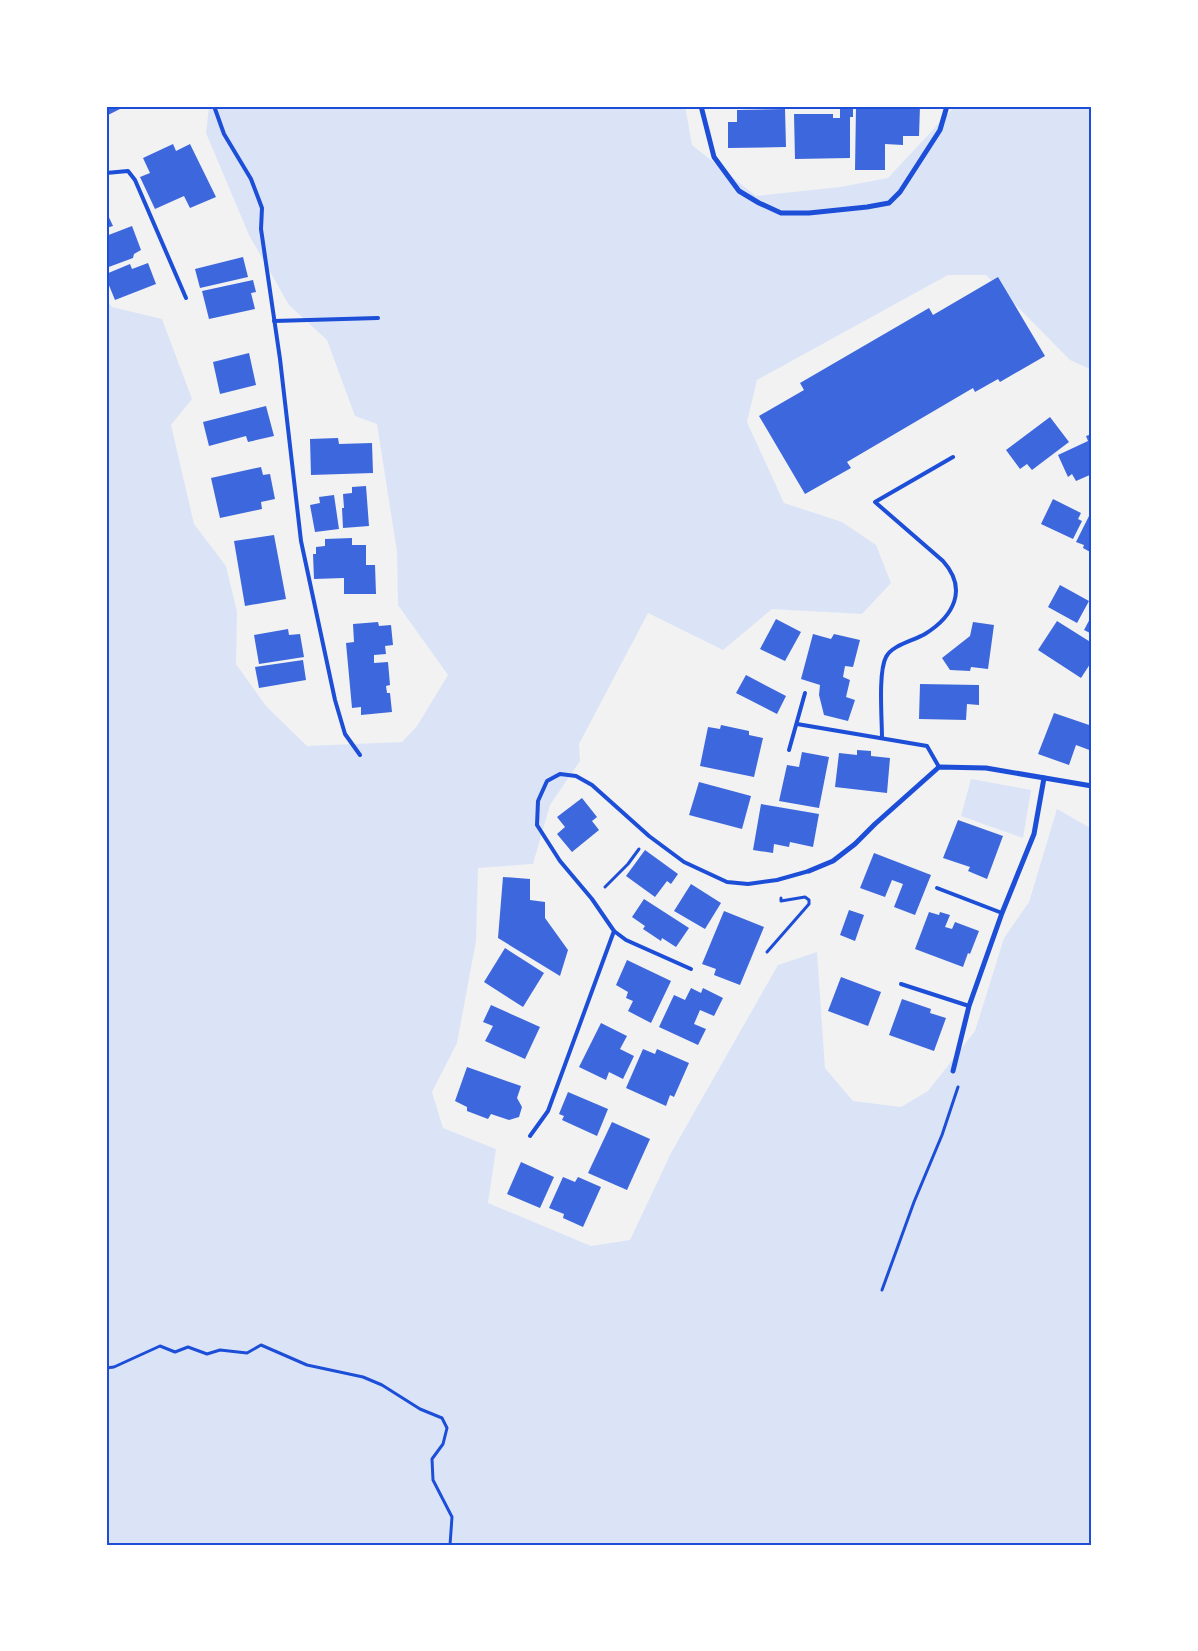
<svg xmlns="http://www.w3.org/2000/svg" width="1198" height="1651" font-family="Ubuntu,sans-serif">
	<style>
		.green { fill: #dbe4f7 }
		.building { fill: #3d67dc }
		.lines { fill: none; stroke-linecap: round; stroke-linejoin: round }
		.path { stroke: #1d4ed8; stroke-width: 3 }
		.service { stroke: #1d4ed8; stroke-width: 4 }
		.minor { stroke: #1d4ed8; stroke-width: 5 }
		.neatline { fill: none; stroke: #1d4ed8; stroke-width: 2 }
	</style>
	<rect width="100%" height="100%" fill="#f2f2f2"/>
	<!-- green -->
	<g class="green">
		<polygon points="209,106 685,106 692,145 756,196 840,187 888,178 955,106 1092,106 1092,370 1070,360 986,275 948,275 757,380 747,422 784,503 842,522 876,545 891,583 862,614 772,609 723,650 648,613 579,744 580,761 550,805 533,864 478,868 476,941 457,1043 432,1092 443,1128 496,1149 488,1203 591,1246 630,1240 671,1153 778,965 817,952 825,1068 853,1101 901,1107 928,1091 975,1031 1004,938 1029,902 1057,809 1092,829 1092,1545 106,1545 106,299 112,307 162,319 192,399 171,425 194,524 226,566 237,612 236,664 266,706 307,746 402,742 417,726 448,675 398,605 397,552 377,424 355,416 327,340 289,305 249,235 206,133"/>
		<polygon points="971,779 1031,790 1023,838 961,816"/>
	</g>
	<!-- building -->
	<g class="building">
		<polygon points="106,106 126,106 106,116"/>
		<polygon points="840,106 853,106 853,117 850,117 850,158 795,159 794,114 833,114 833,118 840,118"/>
		<polygon points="870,106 920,106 919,136 903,136 903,145 885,144 885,170 855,170 856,107 870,108"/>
		<polygon points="785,109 786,147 728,148 728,122 737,122 737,110"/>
		<polygon points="173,144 176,151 190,144 216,197 190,208 184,196 155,209 140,177 150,173 143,158"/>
		<polygon points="106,211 113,226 106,228"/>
		<polygon points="132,226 141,250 134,254 133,258 106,268 106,236"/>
		<polygon points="243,257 248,277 200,288 195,269"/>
		<polygon points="148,263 156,284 115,300 106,278 106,274 130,264 132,269"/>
		<polygon points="998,277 1045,356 1000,382 998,379 975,392 973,388 847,462 851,468 805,494 759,416 804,390 800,383 929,308 933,315"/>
		<polygon points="253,280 256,292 251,293 255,309 209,319 202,291"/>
		<polygon points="249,353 256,385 220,394 213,362"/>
		<polygon points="266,406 274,436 248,442 246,436 209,446 203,422"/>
		<polygon points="1050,417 1069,442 1032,470 1027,464 1020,469 1006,450"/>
		<polygon points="1092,434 1092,474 1076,481 1072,474 1068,477 1058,455 1088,441 1086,436"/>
		<polygon points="338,438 339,444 372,443 373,473 311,475 310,439"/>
		<polygon points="261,467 263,475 270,474 275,499 261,502 262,509 220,518 211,478"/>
		<polygon points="366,486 369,526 343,528 342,508 344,508 343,494 352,493 352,487"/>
		<polygon points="334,495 339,529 315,532 310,505 320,503 319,497"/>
		<polygon points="1053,499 1081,513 1078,519 1082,521 1073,539 1041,524"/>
		<polygon points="1092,510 1092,553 1083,548 1084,545 1076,542"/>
		<polygon points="274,535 286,599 245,606 234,541"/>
		<polygon points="352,538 352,545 366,545 366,565 375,565 376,594 344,594 344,578 314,579 313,554 316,554 316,547 325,546 325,539"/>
		<polygon points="1060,585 1089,601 1077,623 1048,607"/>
		<polygon points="1092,615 1092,634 1084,630"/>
		<polygon points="776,619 801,632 785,661 760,649"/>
		<polygon points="1057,621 1092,643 1092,661 1081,678 1038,650"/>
		<polygon points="378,622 379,626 391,625 393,645 385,646 386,654 374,655 374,663 388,662 390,685 386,686 387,693 390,693 392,712 361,715 361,707 352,708 346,643 354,642 353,624"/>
		<polygon points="973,622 994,625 988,669 971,667 970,671 950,670 942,658 970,636"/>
		<polygon points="288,629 289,635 300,634 304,657 259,664 254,635"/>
		<polygon points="813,634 831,639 834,634 860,640 853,667 845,666 843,677 850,680 846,697 855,700 848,721 824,715 819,695 820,685 801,679"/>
		<polygon points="303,660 306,680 259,688 255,667"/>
		<polygon points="746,675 786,696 777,714 736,693"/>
		<polygon points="920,684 979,685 979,705 967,704 966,720 919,719"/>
		<polygon points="1054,713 1092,726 1092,751 1076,745 1069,765 1038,754"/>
		<polygon points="721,725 749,731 749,735 763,738 754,777 700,766 708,727 720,729"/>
		<polygon points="857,750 871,751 871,756 890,758 887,793 835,787 839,753 857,755"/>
		<polygon points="802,752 829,757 819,808 779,801 787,765 799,767"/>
		<polygon points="699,782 751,796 742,829 689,815"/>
		<polygon points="582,798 597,817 592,821 599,830 572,852 557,834 565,827 557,817"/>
		<polygon points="761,804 819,814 813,847 790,842 789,847 774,844 773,853 753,850"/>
		<polygon points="958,820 1003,836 987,879 968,871 970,867 943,858"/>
		<polygon points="645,850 678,874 671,884 667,881 655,897 626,876"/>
		<polygon points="874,853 931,875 915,915 894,907 903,884 892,880 885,897 860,888"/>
		<polygon points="503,877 530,879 530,900 545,902 545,918 568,950 560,976 498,938"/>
		<polygon points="691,884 721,903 705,929 674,911"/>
		<polygon points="644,899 689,928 676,947 662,938 661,941 643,929 645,926 632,917"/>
		<polygon points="849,910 864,915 855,941 840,935"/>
		<polygon points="724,911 764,927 740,985 714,975 716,969 702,964"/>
		<polygon points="929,912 939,915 940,912 950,915 945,927 952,929 955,922 979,931 970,954 968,953 963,967 915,949"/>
		<polygon points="505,948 544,973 523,1007 484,982"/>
		<polygon points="627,960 671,981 651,1023 628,1011 633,1001 626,998 628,992 616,985"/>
		<polygon points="841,977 881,992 868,1026 828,1011"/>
		<polygon points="691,988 701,993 703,988 723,998 714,1016 700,1010 694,1024 706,1029 698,1045 659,1027 674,995 685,1000"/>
		<polygon points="902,999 931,1009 930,1013 946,1018 934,1051 889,1035"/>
		<polygon points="491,1005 540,1027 525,1059 485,1041 493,1026 483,1022"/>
		<polygon points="601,1023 627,1036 620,1049 634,1056 623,1079 609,1072 606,1080 579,1067"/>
		<polygon points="643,1049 655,1054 657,1049 689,1063 674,1097 670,1095 666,1106 626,1088"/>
		<polygon points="467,1067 521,1086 517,1098 522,1107 519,1117 509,1120 491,1114 488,1119 467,1111 467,1107 455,1101"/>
		<polygon points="568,1092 608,1109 597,1136 562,1120 564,1116 559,1114"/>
		<polygon points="612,1122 650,1139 627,1190 588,1173"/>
		<polygon points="521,1162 554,1177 540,1208 507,1194"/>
		<polygon points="563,1177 575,1182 578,1177 601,1187 583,1227 563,1218 564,1214 549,1208"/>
	</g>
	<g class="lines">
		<!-- path -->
		<g class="path">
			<polyline points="605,887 628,864 639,849"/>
			<polyline points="767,952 809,904 809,900 805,897 781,901 781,898"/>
			<polyline points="882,1290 914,1202 942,1135 958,1087"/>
			<polyline points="106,1368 114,1367 160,1346 175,1352 188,1347 207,1354 220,1350 247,1353 261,1345 307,1365 363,1377 382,1385 420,1409 442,1418 447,1428 443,1444 432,1459 433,1480 452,1517 450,1545"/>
		</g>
		<!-- service -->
		<g class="service">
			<polyline points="214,106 224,134 251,179 262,208 261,229 280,359 301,541 335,700 345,734 360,755"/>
			<polyline points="106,173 128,171 135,180 186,298"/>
			<polyline points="274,321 378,318"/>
			<polyline points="797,724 927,746 939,767"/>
			<path d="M882,738C882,719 878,672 886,657C892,645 913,641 925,634C954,616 968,589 943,561L875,502L953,457"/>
			<polyline points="789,750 805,693"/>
			<polyline points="937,888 1002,913"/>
			<polyline points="614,931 626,940 691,969"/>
			<polyline points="901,984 969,1006"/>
			<polyline points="530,1136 548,1111 614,931 592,899 560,861 537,825 538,801 547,781 560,774 576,776 592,785 649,836 684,862 727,882 748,884 777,880 809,871"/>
		</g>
		<!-- minor -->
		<g class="minor">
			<polyline points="701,106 714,157 739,191 759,203 781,213 809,213 867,207 889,203 900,192 940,130 947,106"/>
			<polyline points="809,871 833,861 855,844 875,824 939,767 986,768 1092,786"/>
			<polyline points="953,1071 969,1006 1002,913 1034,834 1044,778"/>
		</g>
	</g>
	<!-- border -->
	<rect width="1198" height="1651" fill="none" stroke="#ffffff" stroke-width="215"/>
	<rect x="108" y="108" width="982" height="1436" class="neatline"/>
</svg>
